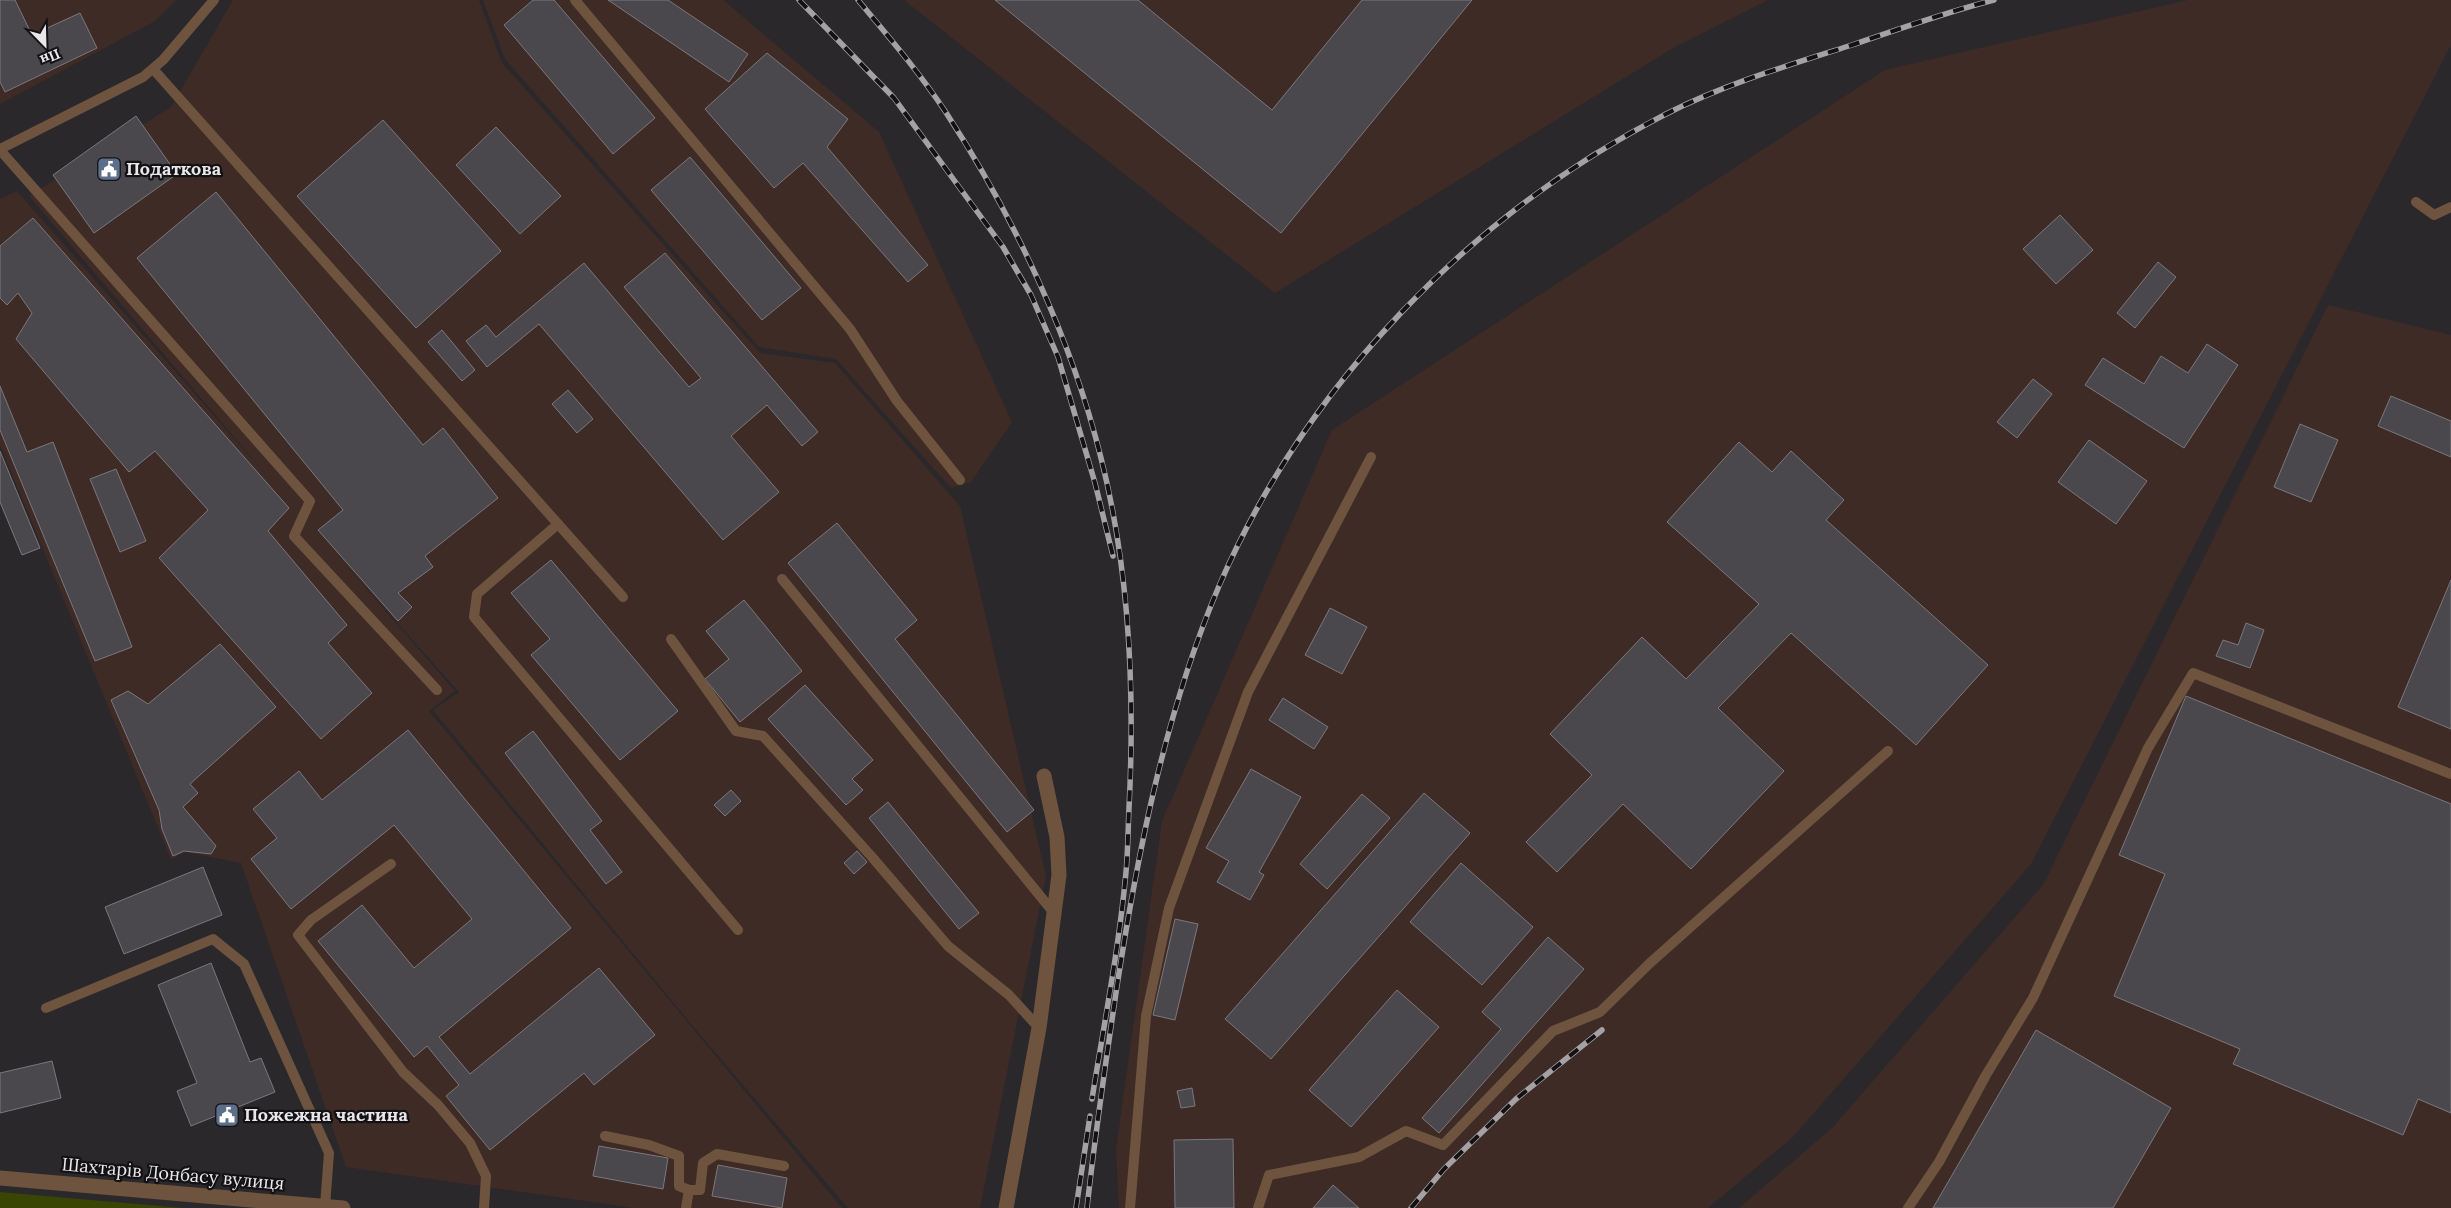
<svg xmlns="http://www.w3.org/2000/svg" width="2451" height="1208" font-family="Lora,serif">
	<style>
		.industrial { fill: #3e2b25 }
		.green { fill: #384503 }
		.building { fill: #4b484d; stroke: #7b787d }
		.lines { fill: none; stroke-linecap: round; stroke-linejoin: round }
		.service { stroke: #6e543e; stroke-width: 10 }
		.minor { stroke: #6e543e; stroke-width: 15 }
		.rail-casing { stroke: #a5a2a6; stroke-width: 5.5 }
		.rail { stroke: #121113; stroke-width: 4; stroke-dasharray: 11; stroke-linecap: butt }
		.labels { text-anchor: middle; stroke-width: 4.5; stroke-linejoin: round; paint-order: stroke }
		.poi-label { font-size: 18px; font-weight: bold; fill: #e9e7ea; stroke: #121113; text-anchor: start }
		.street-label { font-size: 18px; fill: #e9e7ea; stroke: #121113 }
	</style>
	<rect width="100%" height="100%" fill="#2b282c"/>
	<!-- industrial -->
	<g class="industrial">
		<polygon points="0,0 176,0 155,21 0,104"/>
		<polygon points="233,0 479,0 502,63 760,353 835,363 960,506 1046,876 980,1208 848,1208 686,1018 433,710 459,692 335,553 455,691 429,711 842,1208 634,1208 346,1167 241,863 185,852 171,859 0,445 0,199 17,191 280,491 29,196 171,107"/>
		<polygon points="483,0 723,0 879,132 1012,422 971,482 951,488 836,359 759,347 505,59"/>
		<polygon points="904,0 1768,0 1673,48 1275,293"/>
		<polygon points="2188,0 2451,0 2451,45 2031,864 1793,1137 1708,1208 1119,1208 1116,1149 1162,821 1332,430 1885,70"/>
		<polygon points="2328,305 2451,335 2451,1208 1739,1208 1833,1127 2043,885"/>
	</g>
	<!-- green -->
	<polygon class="green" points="0,1192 183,1208 0,1208"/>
	<!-- building -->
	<g class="building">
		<polygon points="0,0 15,0 32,35 80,13 97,48 5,92 0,82"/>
		<polygon points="533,0 554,0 655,118 613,154 504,25"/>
		<polygon points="608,0 668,0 748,54 729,82"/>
		<polygon points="995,0 1138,0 1272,110 1362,0 1472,0 1281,233"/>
		<polygon points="767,53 848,119 827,147 928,265 908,282 803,163 774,188 705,109"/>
		<polygon points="136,116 177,174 94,233 53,175"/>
		<polygon points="383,120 501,251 416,328 297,196"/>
		<polygon points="496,127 561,196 520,234 456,165"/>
		<polygon points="690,157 801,288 762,320 651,190"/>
		<polygon points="216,192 423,445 443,428 498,498 425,556 433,567 398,593 412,607 398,621 318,530 343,510 137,258"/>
		<polygon points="2060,215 2093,250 2056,284 2023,249"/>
		<polygon points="33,218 289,508 268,531 347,625 328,643 372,693 321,739 159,558 208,510 155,451 129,472 16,339 32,313 18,293 7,305 0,298 0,246"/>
		<polygon points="665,253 818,432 802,446 767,405 731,436 779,492 723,540 539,324 487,367 466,341 486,325 496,337 584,263 689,387 701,378 624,287"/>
		<polygon points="2158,262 2176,277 2135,328 2117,313"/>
		<polygon points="442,330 475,370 462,381 428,342"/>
		<polygon points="2207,344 2238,365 2184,448 2085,385 2103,358 2144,384 2161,356 2188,373"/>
		<polygon points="2033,379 2052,394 2017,438 1997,422"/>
		<polygon points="0,386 27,452 53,442 132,647 95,661 0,430"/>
		<polygon points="568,390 593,419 577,433 552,404"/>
		<polygon points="2391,396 2451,421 2451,457 2378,426"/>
		<polygon points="2300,424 2338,440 2311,502 2274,487"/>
		<polygon points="2089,440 2147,481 2116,524 2058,482"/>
		<polygon points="1739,442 1772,472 1791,451 1844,500 1826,520 1988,665 1916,745 1791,633 1718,708 1784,771 1691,869 1623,804 1557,872 1526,842 1592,775 1550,734 1642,637 1686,679 1759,604 1667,522"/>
		<polygon points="0,451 40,548 22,555 0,502"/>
		<polygon points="116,469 146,541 120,552 90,479"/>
		<polygon points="837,523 917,620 895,639 1034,810 1007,832 788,563"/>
		<polygon points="551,560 678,711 620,760 531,655 550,639 511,593"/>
		<polygon points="2451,580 2451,729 2398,707"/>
		<polygon points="744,600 802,671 740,722 705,679 729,659 706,631"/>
		<polygon points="1330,608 1367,627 1342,674 1305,655"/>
		<polygon points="2246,623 2264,630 2250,668 2216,656 2223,640 2238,645"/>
		<polygon points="220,644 276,707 190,784 198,793 183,807 216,846 211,854 184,851 173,856 162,829 159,810 111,700 128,691 148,704"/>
		<polygon points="805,685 873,760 852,779 863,790 846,805 768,719"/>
		<polygon points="2186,696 2451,804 2451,1113 2418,1099 2403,1135 2233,1064 2240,1049 2114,996 2165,874 2119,855"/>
		<polygon points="1283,698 1328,727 1314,749 1269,720"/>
		<polygon points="408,730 571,928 439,1037 470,1074 599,968 655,1035 594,1085 584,1073 490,1150 446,1096 459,1085 427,1046 414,1057 318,941 362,905 414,968 472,919 394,825 291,909 251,859 277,838 253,809 299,771 322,800"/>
		<polygon points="533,731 602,821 590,830 622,872 606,884 505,753"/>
		<polygon points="1251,769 1301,797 1259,872 1264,875 1250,900 1217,882 1229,861 1206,848"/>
		<polygon points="731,790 741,801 725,816 714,805"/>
		<polygon points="1424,793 1470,833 1271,1059 1225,1019"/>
		<polygon points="1362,794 1390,818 1327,889 1300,864"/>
		<polygon points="888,802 979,913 959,929 869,818"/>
		<polygon points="857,851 867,862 854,874 844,863"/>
		<polygon points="1461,863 1533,927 1482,985 1410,922"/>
		<polygon points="203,867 222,915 124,954 105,907"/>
		<polygon points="1175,919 1198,924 1175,1020 1153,1015"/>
		<polygon points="1548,937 1584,969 1439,1133 1422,1118 1501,1029 1482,1012"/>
		<polygon points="211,963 250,1062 261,1058 275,1092 191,1126 177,1091 197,1083 158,985"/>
		<polygon points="1397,990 1439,1027 1351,1127 1309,1090"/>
		<polygon points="2036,1030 2171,1108 2113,1208 1933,1208"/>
		<polygon points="52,1061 61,1098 0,1113 0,1073"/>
		<polygon points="1192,1088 1195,1106 1181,1108 1177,1091"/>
		<polygon points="1233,1139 1234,1208 1175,1208 1174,1140"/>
		<polygon points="599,1146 668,1158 663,1189 593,1176"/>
		<polygon points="718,1165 787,1178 782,1208 712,1196"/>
		<polygon points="1333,1185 1359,1208 1313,1208"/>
	</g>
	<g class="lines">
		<!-- service -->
		<g class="service">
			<polyline points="575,0 850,329 897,401 960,480"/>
			<polyline points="154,70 623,597"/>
			<polyline points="0,149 143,77 163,60 214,0"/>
			<polyline points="0,150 310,501 294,536 437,690"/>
			<polyline points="2416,202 2434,215 2451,207"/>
			<polyline points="558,524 477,594 474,617 738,930"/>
			<polyline points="782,579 1054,913"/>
			<polyline points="671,639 736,731 763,736 872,857 948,946 1009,995 1039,1028"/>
			<polyline points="391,864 311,920 298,935 403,1072 438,1105 470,1143 486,1176 484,1208"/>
			<polyline points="46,1008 213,939 244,964 329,1153 325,1206"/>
			<polyline points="605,1136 649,1145 679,1156 679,1186 689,1190 686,1208"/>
			<polyline points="689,1190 700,1190 703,1163 717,1154 784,1166"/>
			<polyline points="1130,1208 1146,1016 1169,908 1248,692 1371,457"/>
			<polyline points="1258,1208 1269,1175 1359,1157 1406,1131 1443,1145 1553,1031 1600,1012 1650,963 1888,751"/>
			<polyline points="1908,1208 1939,1162 1986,1075 2033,998 2148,748 2193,673 2451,774"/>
		</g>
		<!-- minor -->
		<g class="minor">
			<polyline points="0,1178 343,1208"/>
			<polyline points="1006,1208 1039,1028 1059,875 1057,837 1044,776"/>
		</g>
		<!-- rail casing -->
		<g class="rail-casing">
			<g id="rail">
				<polyline points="799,0 894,98 1003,247 1031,295 1058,357 1095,483 1113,556"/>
				<path d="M858,0C888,36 919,72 945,111C1013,215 1071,337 1101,458C1130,572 1135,691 1129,808C1128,829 1128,851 1126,872C1119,948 1104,1024 1092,1099"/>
				<polyline points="1076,1208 1090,1116"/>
				<path d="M1087,1208C1095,1134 1106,1060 1117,986C1138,851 1165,713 1219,586C1306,384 1471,214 1666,114C1725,84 1789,65 1852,45C1899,29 1946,12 1994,0"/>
				<polyline points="1411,1208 1444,1169 1516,1099 1602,1030"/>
			</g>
		</g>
		<!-- rail -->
		<use href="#rail" class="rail"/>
	</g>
	<!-- icons -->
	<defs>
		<g id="civic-square" transform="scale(1.25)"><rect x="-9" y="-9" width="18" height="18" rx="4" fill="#5c6f8a" stroke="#121113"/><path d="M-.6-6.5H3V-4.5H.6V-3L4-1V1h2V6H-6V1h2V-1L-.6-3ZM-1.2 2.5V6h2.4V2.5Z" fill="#fff"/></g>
	</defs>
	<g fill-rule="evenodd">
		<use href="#civic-square" x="109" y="169"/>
		<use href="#civic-square" x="227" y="1115"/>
	</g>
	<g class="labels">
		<!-- poi labels -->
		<g class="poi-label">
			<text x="126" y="175">Податкова</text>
			<text x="244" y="1121">Пожежна частина</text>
		</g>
		<!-- street labels -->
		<g class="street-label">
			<text transform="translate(173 1174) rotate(5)" y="6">Шахтарів Донбасу вулиця</text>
		</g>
	</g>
	<!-- north arrow -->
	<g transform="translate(45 45) rotate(157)" stroke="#121113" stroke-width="4" paint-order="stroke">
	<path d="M0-4L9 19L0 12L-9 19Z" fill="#e9e7ea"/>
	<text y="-8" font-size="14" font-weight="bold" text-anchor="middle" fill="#e9e7ea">Пн</text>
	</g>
</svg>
